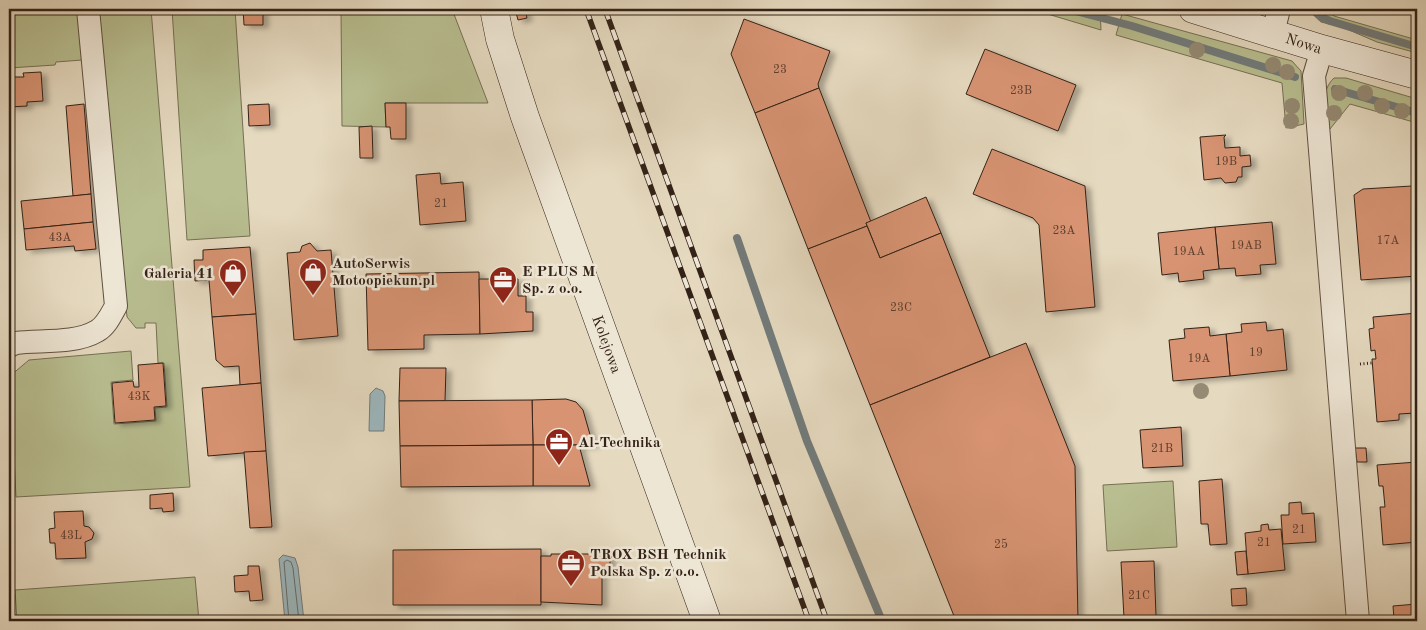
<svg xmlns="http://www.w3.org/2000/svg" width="1426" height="630" font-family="'Old Standard TT',serif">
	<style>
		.green { fill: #b8be90; stroke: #767054 }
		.water { fill: #9cb7be; stroke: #727b7b }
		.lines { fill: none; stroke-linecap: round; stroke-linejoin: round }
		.shore { stroke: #686c6a; stroke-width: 1 }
		.stream { stroke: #727b7b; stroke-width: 8 }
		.building { fill: #d79372; stroke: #332217; filter: url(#shadow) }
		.street-casing { stroke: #605041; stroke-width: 24 }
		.secondary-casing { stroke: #332217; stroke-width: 29 }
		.path { stroke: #332217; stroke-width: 3; stroke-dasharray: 1 2.5; stroke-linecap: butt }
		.street { stroke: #eee6d5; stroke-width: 22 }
		.secondary { stroke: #eee6d5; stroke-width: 28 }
		.rail-casing { stroke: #332217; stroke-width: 5.5 }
		.rail { stroke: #eee6d5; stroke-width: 4; stroke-dasharray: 11; stroke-linecap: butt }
		.tree { fill: #958a73 }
		.labels { text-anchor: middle; stroke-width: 5; stroke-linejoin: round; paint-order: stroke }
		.number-label { font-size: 12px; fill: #5c3e2e }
		.street-label { font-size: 15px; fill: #332217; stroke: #eee6d5 }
		.poi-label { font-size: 15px; font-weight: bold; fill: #332217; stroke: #eee6d5; text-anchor: start }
	</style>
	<defs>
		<filter id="shadow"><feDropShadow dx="5.5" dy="3" stdDeviation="2.5" flood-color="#0004"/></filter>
	</defs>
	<rect width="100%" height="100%" fill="#e5d9bf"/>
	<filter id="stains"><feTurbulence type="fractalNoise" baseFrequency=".004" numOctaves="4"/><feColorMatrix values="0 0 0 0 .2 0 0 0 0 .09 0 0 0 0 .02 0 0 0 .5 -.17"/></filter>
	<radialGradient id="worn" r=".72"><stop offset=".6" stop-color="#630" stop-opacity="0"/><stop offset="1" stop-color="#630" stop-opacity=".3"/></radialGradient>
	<!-- green -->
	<g class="green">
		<polygon points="9,9 78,9 82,60 56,62 55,65 9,68"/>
		<polygon points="97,9 151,9 190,487 16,497 10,376 29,360 131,351 133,380 111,382 114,424 156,421 155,408 167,407 164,363 158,363 156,323 145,323 145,328 136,328 127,317"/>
		<polygon points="172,9 235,9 250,236 187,240"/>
		<polygon points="341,9 452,9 488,103 385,103 386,127 342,126"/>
		<polygon points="1031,9 1100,10 1101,30"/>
		<polygon points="1307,9 1324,9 1334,16 1417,40 1417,53 1377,42 1342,27 1321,22"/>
		<polygon points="1122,14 1292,61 1301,71 1304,124 1286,128 1282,83 1116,35"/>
		<path d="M1334,78H1346L1417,99V123L1350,104L1330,129C1324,112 1320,91 1334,78Z"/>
		<polygon points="1173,481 1177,547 1107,551 1103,485"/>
		<polygon points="195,577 199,621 17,621 15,590"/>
	</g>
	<!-- water -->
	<g class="water">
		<polygon points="376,388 383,391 385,396 384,431 369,431 370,394"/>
		<polygon points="283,555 295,558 298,567 304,621 285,621 279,559"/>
	</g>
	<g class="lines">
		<!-- shore -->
		<polyline class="shore" points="289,621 284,562 287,560 291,562 293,568 299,621"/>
		<!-- stream -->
		<g class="stream">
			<polyline points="1068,9 1132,26 1295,77"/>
			<polyline points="1313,9 1321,17 1330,21 1417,47"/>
			<polyline points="1335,89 1417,113"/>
			<polyline points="737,238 807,441 882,621"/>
		</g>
	</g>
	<!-- building -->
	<g class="building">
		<polygon points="243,9 263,9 263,25 244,25"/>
		<polygon points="515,9 525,9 527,18 518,20"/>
		<polygon points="744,19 830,51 818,84 819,88 755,113 731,54"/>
		<polygon points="985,49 1076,85 1058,131 966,94"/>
		<polygon points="41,72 43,101 27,102 27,106 9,107 9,77 24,77 23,73"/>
		<polygon points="819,88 871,222 866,223 867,226 808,249 755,113"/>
		<polygon points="385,103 406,103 406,139 391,139 390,127 386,127"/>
		<polygon points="84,104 91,194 73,196 66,106"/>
		<polygon points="269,104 270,125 249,126 248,105"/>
		<polygon points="372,126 373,158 360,158 359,127"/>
		<polygon points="1226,135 1224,137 1225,148 1240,147 1240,156 1250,155 1251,166 1242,167 1242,177 1238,177 1236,182 1225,183 1221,178 1204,180 1200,137"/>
		<polygon points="992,149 1085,186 1095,307 1046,312 1039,225 1033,218 973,194"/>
		<polygon points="440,173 441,184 463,182 466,221 420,225 416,175"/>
		<polygon points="1412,186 1417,186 1417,276 1361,280 1354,195 1363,189"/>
		<polygon points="91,194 93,222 24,229 21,201"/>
		<polygon points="926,197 941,233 880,258 866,223"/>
		<polygon points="93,222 96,249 75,251 74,246 26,250 24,229"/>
		<polygon points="1272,222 1276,264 1260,265 1261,274 1236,276 1235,268 1219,269 1215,227"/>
		<polygon points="867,226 880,258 941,233 990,357 870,405 808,249"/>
		<polygon points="1215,227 1219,269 1203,271 1204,279 1179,282 1178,273 1162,275 1158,233"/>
		<polygon points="310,243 317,251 331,250 338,336 294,340 287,253 300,252 302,246"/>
		<polygon points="250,247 256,314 212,317 209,280 195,281 194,260 203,260 203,250"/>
		<polygon points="479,272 480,334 424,335 424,349 368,350 366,274"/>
		<polygon points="479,279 518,279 518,296 526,296 526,312 533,312 533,331 480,334"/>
		<polygon points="1417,313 1417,419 1415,413 1399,414 1399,420 1377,422 1372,359 1376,359 1375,350 1371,351 1369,329 1374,328 1373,317"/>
		<polygon points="256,314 261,383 240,385 239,366 224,367 216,360 212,317"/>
		<polygon points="1266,322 1267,331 1283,329 1287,370 1230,376 1226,334 1242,332 1241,324"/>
		<polygon points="1209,327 1210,336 1226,334 1230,376 1173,381 1169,340 1185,338 1184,329"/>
		<polygon points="1026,343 1075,466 1078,621 956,621 870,405"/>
		<polygon points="163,363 166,406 154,407 155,420 115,423 112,383 133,381 134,387 139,387 138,365"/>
		<polygon points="400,368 446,368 445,401 399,401"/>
		<polygon points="261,383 266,451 208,456 202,388"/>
		<polygon points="566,399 576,402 583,410 593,445 533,445 532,400"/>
		<polygon points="532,400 533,445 400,446 399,401"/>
		<polygon points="1181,427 1183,466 1143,468 1140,430"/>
		<polygon points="533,445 579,445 590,486 533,486"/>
		<polygon points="533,445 533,486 401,487 400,446"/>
		<polygon points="1355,448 1366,448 1367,462 1357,462"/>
		<polygon points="266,451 272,527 250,528 244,452"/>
		<polygon points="1417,462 1417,542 1383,545 1380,507 1385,507 1383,486 1379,486 1377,465"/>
		<polygon points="1222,479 1227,544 1210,545 1208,524 1201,524 1199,481"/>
		<polygon points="173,493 174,511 163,512 162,508 150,509 150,495"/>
		<polygon points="1301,502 1302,514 1314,513 1316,542 1283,544 1281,515 1289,515 1289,503"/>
		<polygon points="83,511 84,526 89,527 94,533 92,539 85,542 86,558 56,559 55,543 50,543 49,529 55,528 54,512"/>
		<polygon points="1268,524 1269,530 1281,529 1285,570 1248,574 1245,533 1261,531 1261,525"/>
		<polygon points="541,549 541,605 393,605 393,550"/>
		<polygon points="1246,551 1248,574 1237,575 1235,552"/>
		<polygon points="551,554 567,554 567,559 574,558 574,554 610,554 610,572 602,572 602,605 541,602 541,556 551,556"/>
		<polygon points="1154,561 1156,616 1147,617 1145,621 1134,621 1132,618 1124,618 1121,562"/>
		<polygon points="248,566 259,566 263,600 250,601 249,591 235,592 234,576 248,575"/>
		<polygon points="1246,588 1247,605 1232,606 1231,589"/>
		<polygon points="1417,604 1417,621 1389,621 1394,619 1393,606"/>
	</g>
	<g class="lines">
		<!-- street casing -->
		<g class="street-casing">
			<g id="street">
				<polyline points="1273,33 1279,9"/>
				<polyline points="1322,49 1314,76 1358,621"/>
				<path d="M9,346L16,343C41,340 75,344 97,331C106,326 111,315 116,306L88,9"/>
			</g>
		</g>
		<!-- secondary casing -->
		<g class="secondary-casing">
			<g id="secondary">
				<path id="s1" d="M494,9L500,39L525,117L707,621"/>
				<path id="s2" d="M1193,9L1322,49L1417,75"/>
			</g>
		</g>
		<!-- path -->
		<polyline class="path" points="1360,364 1372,363"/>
		<!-- street -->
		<use href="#street" class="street"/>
		<!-- secondary -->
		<use href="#secondary" class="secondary"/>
		<!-- rail casing -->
		<g class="rail-casing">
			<g id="rail">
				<polyline points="586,9 809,621"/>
				<polyline points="605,9 827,621"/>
			</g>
		</g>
		<!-- rail -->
		<use href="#rail" class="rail"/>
	</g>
	<!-- trees -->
	<g class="tree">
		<circle cx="1197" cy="50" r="8"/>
		<circle cx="1273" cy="65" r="8"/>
		<circle cx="1287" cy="72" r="8"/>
		<circle cx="1339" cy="93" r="8"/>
		<circle cx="1365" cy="93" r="8"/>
		<circle cx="1292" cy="106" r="8"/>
		<circle cx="1382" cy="106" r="8"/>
		<circle cx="1402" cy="111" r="8"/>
		<circle cx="1334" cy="113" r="8"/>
		<circle cx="1291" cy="121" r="8"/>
		<circle cx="1201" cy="391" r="8"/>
	</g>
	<!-- icons -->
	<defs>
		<g id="shop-pin" transform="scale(1.4375)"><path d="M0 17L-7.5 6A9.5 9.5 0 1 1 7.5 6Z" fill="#8f2418" stroke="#eee6d5"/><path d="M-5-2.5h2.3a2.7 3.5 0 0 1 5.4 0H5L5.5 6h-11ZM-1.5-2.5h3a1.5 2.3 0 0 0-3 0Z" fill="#fff"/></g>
		<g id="office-pin" transform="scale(1.4375)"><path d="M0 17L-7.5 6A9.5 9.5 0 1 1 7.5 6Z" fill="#8f2418" stroke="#eee6d5"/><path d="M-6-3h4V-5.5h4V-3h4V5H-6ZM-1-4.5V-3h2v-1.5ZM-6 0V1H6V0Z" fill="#fff"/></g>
	</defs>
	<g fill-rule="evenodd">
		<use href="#shop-pin" x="313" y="272"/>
		<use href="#shop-pin" x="233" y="273"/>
		<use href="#office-pin" x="503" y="280"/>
		<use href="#office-pin" x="559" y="442"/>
		<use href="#office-pin" x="571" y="563"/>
	</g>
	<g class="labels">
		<!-- number labels -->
		<g class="number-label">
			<text x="780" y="73">23</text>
			<text x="1021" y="94">23B</text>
			<text x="1226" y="165">19B</text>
			<text x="441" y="207">21</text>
			<text x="1064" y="234">23A</text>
			<text x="60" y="241">43A</text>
			<text x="1388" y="244">17A</text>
			<text x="1246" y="249">19AB</text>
			<text x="1189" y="255">19AA</text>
			<text x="901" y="311">23C</text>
			<text x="1256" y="356">19</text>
			<text x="1199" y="362">19A</text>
			<text x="139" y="400">43K</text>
			<text x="1162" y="452">21B</text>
			<text x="1299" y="533">21</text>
			<text x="71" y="539">43L</text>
			<text x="1264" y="546">21</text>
			<text x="1001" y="548">25</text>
			<text x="1139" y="599">21C</text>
		</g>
		<!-- street labels -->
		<g class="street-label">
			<text dy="5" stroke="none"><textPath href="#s2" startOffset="116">Nowa</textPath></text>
			<text dy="5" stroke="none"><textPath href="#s1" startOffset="354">Kolejowa</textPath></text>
		</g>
		<!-- poi labels -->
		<g class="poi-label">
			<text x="332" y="268">AutoSerwis<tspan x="332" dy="17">Motoopiekun.pl</tspan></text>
			<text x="522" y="276">E PLUS M<tspan x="522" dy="17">Sp. z o.o.</tspan></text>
			<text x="214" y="278" text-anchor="end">Galeria 41</text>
			<text x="578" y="447">Al-Technika</text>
			<text x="590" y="559">TROX BSH Technik<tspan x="590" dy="17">Polska Sp. z o.o.</tspan></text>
		</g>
	</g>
	<!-- margin -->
	<rect width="1426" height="630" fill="none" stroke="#e5d9bf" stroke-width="30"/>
	<rect x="10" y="10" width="1406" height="610" fill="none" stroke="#332217" stroke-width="2.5"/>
	<rect x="15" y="15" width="1396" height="600" fill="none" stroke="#332217"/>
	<rect width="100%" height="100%" filter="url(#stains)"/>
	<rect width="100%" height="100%" fill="url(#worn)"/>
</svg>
